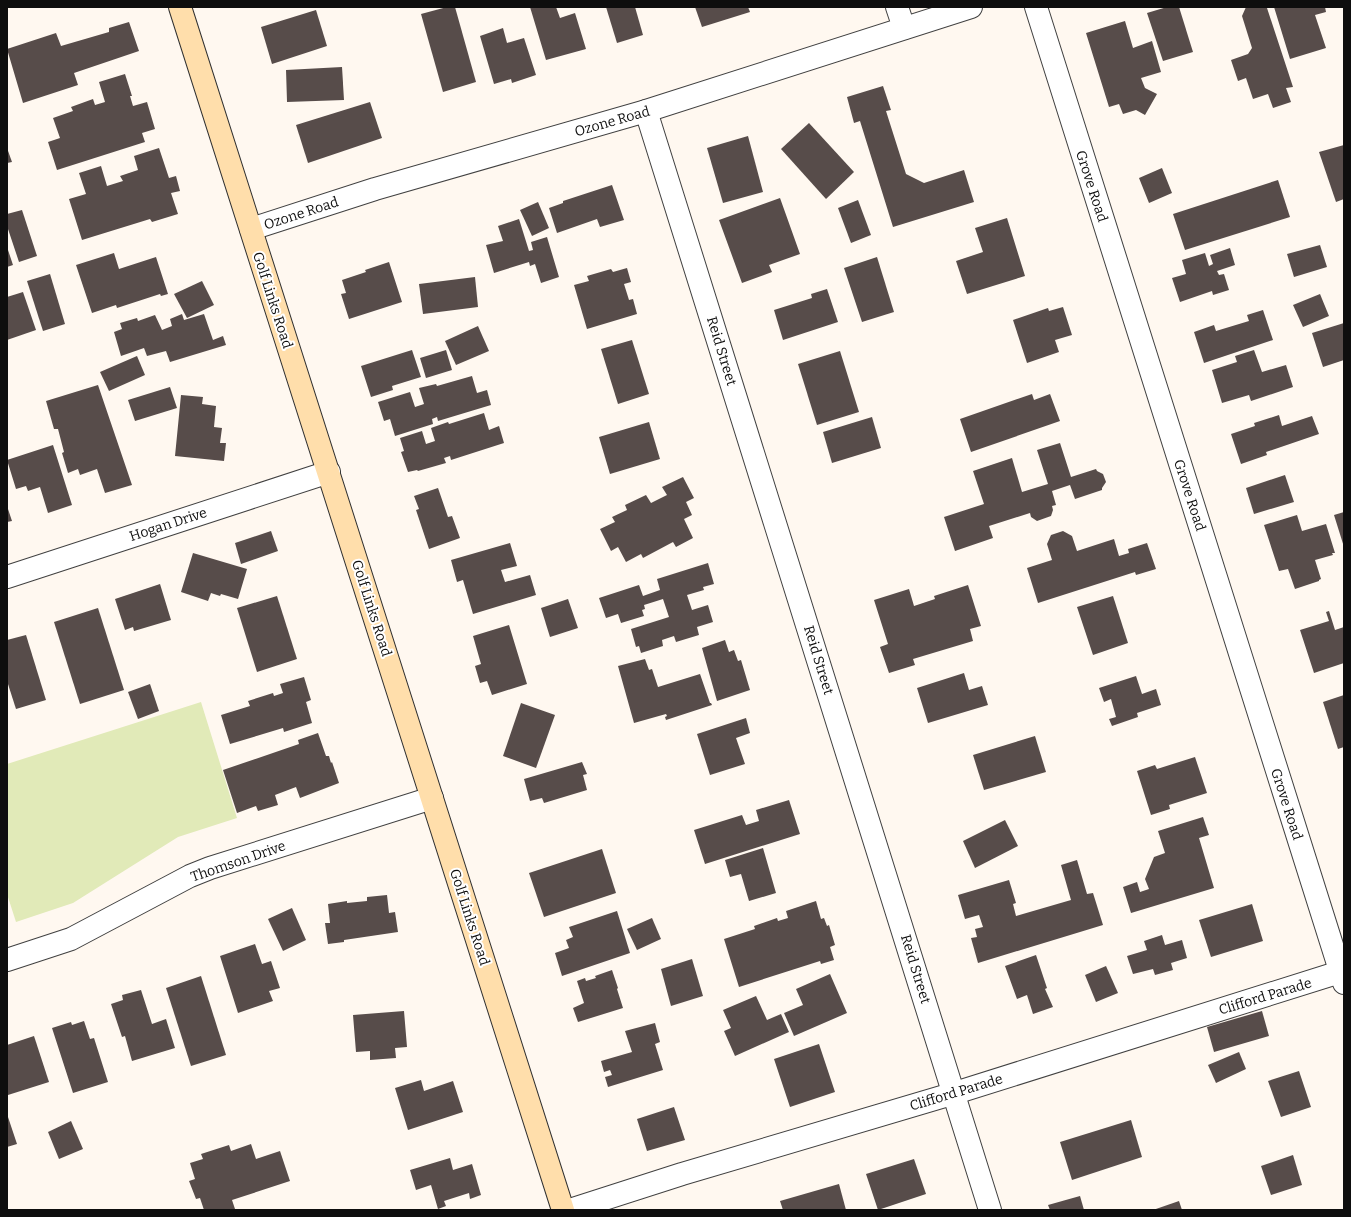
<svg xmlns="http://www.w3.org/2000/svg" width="1351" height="1217" font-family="Bitter,serif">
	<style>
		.green { fill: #e1eab8 }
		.building { fill: #574c4a }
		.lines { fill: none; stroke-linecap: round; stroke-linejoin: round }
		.street-casing { stroke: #414141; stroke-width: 24 }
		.secondary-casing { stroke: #303030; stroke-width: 24 }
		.street { stroke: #fff; stroke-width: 22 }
		.secondary { stroke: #ffdeab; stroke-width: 22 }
		.labels { text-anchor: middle; stroke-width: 4; stroke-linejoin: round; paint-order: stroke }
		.street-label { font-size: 14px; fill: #0e0e0e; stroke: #fff }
	</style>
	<rect width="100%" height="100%" fill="#fff8f0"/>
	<!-- green -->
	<polygon class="green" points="201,702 237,818 178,837 73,903 16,922 7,894 7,764"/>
	<!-- building -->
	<g class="building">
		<polygon points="447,7 455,7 476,82 443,92 421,14"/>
		<polygon points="530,7 556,7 560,18 575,13 586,49 546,60"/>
		<polygon points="606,7 635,7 643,35 617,43"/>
		<polygon points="695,7 748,7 750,12 702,27"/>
		<polygon points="1167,7 1179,7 1193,52 1163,61 1147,13"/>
		<polygon points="1246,7 1267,8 1293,87 1286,88 1291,102 1273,108 1268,94 1253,99 1246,78 1238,81 1231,60 1248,54 1252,48 1242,16"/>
		<polygon points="1274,7 1325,7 1326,12 1315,15 1326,48 1290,59"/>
		<polygon points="316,10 327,46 272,64 261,27"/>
		<polygon points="1125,21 1133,48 1152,41 1161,72 1141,78 1145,88 1157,94 1145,115 1136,110 1123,114 1119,104 1109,107 1086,33"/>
		<polygon points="129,22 139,51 74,73 78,85 23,103 7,49 56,33 61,46 109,32 109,28"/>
		<polygon points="503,28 507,43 524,38 536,75 512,83 511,79 494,84 480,36"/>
		<polygon points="342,67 344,100 287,102 286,70"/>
		<polygon points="125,74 132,96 130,96 133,106 147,102 155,129 142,133 145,142 57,170 48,142 60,138 53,118 73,111 71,107 93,99 95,105 105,102 99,82"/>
		<polygon points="883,86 891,110 886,111 906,174 924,183 964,170 974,202 893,227 860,121 854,123 847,97"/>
		<polygon points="370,102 382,138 308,163 296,125"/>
		<polygon points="809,123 854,172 826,199 781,149"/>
		<polygon points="748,136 763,192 723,203 707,148"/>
		<polygon points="1344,145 1344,199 1336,202 1319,152"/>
		<polygon points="7,148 12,162 7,163"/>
		<polygon points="159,148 169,178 176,176 180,191 171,193 178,214 152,222 150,219 82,240 69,199 86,194 79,173 101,166 107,186 123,181 120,176 138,170 134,156"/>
		<polygon points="1162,168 1172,193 1149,203 1139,178"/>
		<polygon points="1278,180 1290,217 1185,250 1173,214"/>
		<polygon points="612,185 624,220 600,227 597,219 557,233 549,208 563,203 563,201"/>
		<polygon points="780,198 800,254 769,265 772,272 742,283 719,220"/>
		<polygon points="858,200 871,235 851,243 838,208"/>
		<polygon points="538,202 549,228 532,236 520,210"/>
		<polygon points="22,210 37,256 19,262 7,226 7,214"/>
		<polygon points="1007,218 1025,276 967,294 956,261 983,252 975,228"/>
		<polygon points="519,219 529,251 533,250 531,242 547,237 559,277 541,283 535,264 530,266 529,262 494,273 486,245 503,241 498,226"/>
		<polygon points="1320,245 1327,267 1294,277 1287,254"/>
		<polygon points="7,247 13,265 7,267"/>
		<polygon points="1230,248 1235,265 1217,271 1219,275 1224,274 1229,290 1213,295 1212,291 1180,302 1172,278 1186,274 1182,260 1205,253 1209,266 1213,264 1210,255"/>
		<polygon points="114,253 119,269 156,257 168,294 161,296 160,294 117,308 116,305 92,313 76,265"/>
		<polygon points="877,257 894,312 862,322 844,268"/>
		<polygon points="389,262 402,302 349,319 341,294 346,293 342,280 366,272 365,270"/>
		<polygon points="627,268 631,282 624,284 629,300 633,299 637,314 587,329 574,285 589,281 587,276 611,269 613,272"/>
		<polygon points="50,274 65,324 43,331 27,281"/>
		<polygon points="475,277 478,307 423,314 419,284"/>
		<polygon points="202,281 214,305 187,318 174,294"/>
		<polygon points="827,289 838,322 783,340 774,310 812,298 811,294"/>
		<polygon points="23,292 36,330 7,340 7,297"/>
		<polygon points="1320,294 1329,316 1303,327 1293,305"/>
		<polygon points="1063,307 1072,335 1055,340 1059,352 1027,363 1013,320 1048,308 1049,311"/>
		<polygon points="1263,310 1273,340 1204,363 1194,332 1214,325 1216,331 1249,321 1247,315"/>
		<polygon points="182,314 184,320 204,314 213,340 223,336 226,345 170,362 166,351 147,356 144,348 121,356 114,332 122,329 120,323 137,318 138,321 155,315 162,330 172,326 170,319"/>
		<polygon points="1344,323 1344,360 1323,367 1312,333"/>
		<polygon points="478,326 489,351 456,365 445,341"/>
		<polygon points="632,340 649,394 618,404 601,349"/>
		<polygon points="412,350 421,377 392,386 393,390 371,397 361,366"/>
		<polygon points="446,350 452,370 426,378 420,358"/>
		<polygon points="1254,350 1262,372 1286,365 1293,387 1251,401 1249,395 1222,403 1212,370 1237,362 1235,356"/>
		<polygon points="840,351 859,412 817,425 798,364"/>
		<polygon points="137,356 145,375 109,391 100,372"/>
		<polygon points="472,376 477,393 487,390 491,405 438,421 437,417 432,419 433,424 395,436 390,419 384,421 378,402 410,392 415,407 424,404 419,388 436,384 437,386"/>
		<polygon points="98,385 132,485 105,493 97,469 80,475 78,469 68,473 62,453 64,452 58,429 54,429 46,401"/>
		<polygon points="170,387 177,408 135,421 128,400"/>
		<polygon points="1032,394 1034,400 1050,394 1060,421 971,452 960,419"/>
		<polygon points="181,395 203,397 202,404 216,406 214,427 222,428 220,443 226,443 224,461 175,456"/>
		<polygon points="484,413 489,430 499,426 504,443 451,460 450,456 444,458 446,463 418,471 417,470 408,472 401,452 404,451 400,438 422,431 426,444 435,441 431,428 448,422 449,424"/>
		<polygon points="1279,415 1282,426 1312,416 1319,434 1266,452 1267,455 1241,464 1231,434 1255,426 1254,423"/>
		<polygon points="872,417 881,448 832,463 823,432"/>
		<polygon points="649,422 660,459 610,474 599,437"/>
		<polygon points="1060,443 1071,477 1096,469 1097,471 1103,474 1106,482 1102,488 1102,490 1075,499 1070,485 1052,491 1056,505 1052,506 1053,510 1051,516 1037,521 1031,517 1030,513 989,526 993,538 955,551 944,517 984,504 973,471 1012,458 1022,492 1048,484 1037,450"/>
		<polygon points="53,445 72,505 48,513 40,487 28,491 26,486 16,489 7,460"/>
		<polygon points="1285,475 1294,502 1254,514 1246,488"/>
		<polygon points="683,477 694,498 686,502 692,515 684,519 693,538 676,547 673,542 643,558 641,554 626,562 618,547 611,551 600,529 615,522 612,517 627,510 625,505 646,495 651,503 667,495 662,487"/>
		<polygon points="438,488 448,517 452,516 460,538 429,549 416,510 419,509 414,496"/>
		<polygon points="7,506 12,521 7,522"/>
		<polygon points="1344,512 1344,547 1334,515"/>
		<polygon points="1297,515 1302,531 1326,524 1335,553 1332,553 1333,555 1315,560 1321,579 1319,580 1319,581 1295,589 1288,569 1279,571 1264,525"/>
		<polygon points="271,531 278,551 241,564 235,543"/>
		<polygon points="1063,531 1072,536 1077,551 1114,539 1119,556 1129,553 1128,549 1147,543 1156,569 1136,575 1135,572 1038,603 1027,568 1052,560 1047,544 1051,535"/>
		<polygon points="510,543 517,566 501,570 505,582 530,575 536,595 473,614 463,580 457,582 451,560"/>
		<polygon points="193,553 247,569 238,599 221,594 220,596 211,593 208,601 181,592"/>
		<polygon points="708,563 714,584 703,587 704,590 687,595 692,610 708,605 713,622 697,627 699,635 676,642 674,636 662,640 663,646 641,653 639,646 636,647 631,629 669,617 663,599 644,605 645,609 642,610 644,616 621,623 618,614 606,618 599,598 639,585 643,596 660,590 657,579"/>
		<polygon points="160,584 171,620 134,631 133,627 125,630 115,599"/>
		<polygon points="968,585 981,626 970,629 973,641 913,659 915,665 889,673 880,647 888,644 874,600 909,589 914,606 935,599 934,596"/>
		<polygon points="277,596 297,659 257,672 237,608"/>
		<polygon points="1113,596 1128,643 1093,655 1077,607"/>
		<polygon points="568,599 578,628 550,637 541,608"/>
		<polygon points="98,608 124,690 80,704 54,622"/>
		<polygon points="1329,611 1335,630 1344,627 1344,663 1314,673 1300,630 1329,621 1326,612"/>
		<polygon points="509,625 527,684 492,695 487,681 480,683 475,666 481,664 473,636"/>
		<polygon points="26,635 46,700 16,709 7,681 7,640"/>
		<polygon points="725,640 729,652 734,650 738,661 741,660 750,690 717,701 702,648"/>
		<polygon points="645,659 649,670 652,669 658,687 700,674 710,703 711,703 712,705 666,720 665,717 667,716 666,714 634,723 618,666"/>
		<polygon points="964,673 969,690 982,686 988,705 928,723 917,688"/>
		<polygon points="1136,676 1142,694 1156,689 1161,705 1137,713 1138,717 1112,726 1109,719 1116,717 1111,699 1104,702 1099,688"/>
		<polygon points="304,677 311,700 306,702 312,723 284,732 283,728 230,744 221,715 250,706 248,701 273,693 274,696 283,693 280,684"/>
		<polygon points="150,684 159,711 138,719 128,692"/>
		<polygon points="1344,695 1344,747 1338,749 1323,702"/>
		<polygon points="521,703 555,715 536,768 503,756"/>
		<polygon points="746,718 750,733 736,738 745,764 710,775 697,734"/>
		<polygon points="318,733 326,756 329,756 331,763 332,762 339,783 300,798 296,787 275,795 278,805 258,811 256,806 237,813 223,770 299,744 298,740"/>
		<polygon points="1035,736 1046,772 984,790 973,755"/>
		<polygon points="1195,757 1207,793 1169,805 1170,809 1151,815 1137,771 1155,765 1157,769"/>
		<polygon points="582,762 587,774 583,775 587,790 544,803 542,798 530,801 524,779"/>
		<polygon points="789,800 800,834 705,864 694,830 742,815 746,825 759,821 756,810"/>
		<polygon points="1203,817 1209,835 1199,838 1214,888 1131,913 1123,887 1137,882 1140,892 1149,889 1145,879 1154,857 1165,853 1158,831"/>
		<polygon points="1005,820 1018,846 975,868 963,841"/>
		<polygon points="763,848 776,893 749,901 741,874 730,877 725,860"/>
		<polygon points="602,849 616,893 544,917 529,873"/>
		<polygon points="1077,860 1087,894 1093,893 1103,925 978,963 971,938 977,937 975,929 983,927 979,915 965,919 958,895 1009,880 1016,903 1013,904 1016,916 1071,900 1061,865"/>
		<polygon points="387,895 389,913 395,912 398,932 344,940 344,942 328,944 325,923 330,923 328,904 347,901 347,903 367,901 367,897"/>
		<polygon points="816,901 821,919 824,918 827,926 829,925 835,945 830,947 834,960 821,964 820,961 739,987 724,939 755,929 754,926 777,918 778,921 788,918 786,911"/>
		<polygon points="1252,904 1263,941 1211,957 1199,920"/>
		<polygon points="292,908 306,940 283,951 268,919"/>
		<polygon points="617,911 630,953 562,976 555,953 569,948 566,940 573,937 569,927"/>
		<polygon points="652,918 661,939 637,950 627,929"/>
		<polygon points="1162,935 1165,945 1182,940 1187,958 1171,963 1173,970 1155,975 1153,969 1133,974 1127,956 1147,950 1144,941"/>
		<polygon points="255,944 262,964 271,961 280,988 269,991 273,1001 238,1013 220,956"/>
		<polygon points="1036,955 1047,988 1045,989 1053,1007 1033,1014 1027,995 1017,999 1005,966"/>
		<polygon points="692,959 703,996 671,1006 661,969"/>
		<polygon points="1106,966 1118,993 1096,1002 1085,975"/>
		<polygon points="612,970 618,988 617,989 623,1008 578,1022 573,1008 584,1003 577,981 585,978 586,981 596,978 595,976"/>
		<polygon points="830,974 847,1013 794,1036 784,1013 803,1005 796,989"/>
		<polygon points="201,976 226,1055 191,1066 166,988"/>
		<polygon points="141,990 152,1024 166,1019 175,1048 132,1061 125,1036 122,1037 111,1004 123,1000 122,995"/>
		<polygon points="756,996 767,1020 781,1014 789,1032 735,1056 724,1031 731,1028 723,1010"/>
		<polygon points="404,1011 407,1047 395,1048 396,1058 370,1060 370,1051 356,1052 353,1015"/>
		<polygon points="1262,1011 1269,1036 1214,1052 1207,1027"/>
		<polygon points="84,1021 90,1039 94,1038 108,1082 73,1093 52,1028 71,1022 72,1025"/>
		<polygon points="655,1023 660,1042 655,1044 663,1070 608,1087 605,1077 612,1075 610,1070 604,1072 601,1061 632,1052 625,1031"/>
		<polygon points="34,1036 49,1082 8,1095 7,1091 7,1045"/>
		<polygon points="819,1044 835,1092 790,1107 774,1059"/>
		<polygon points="1239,1052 1246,1069 1216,1083 1208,1065"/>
		<polygon points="1299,1071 1311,1107 1281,1117 1268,1081"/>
		<polygon points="421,1080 424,1091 453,1081 463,1112 408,1130 395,1088"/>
		<polygon points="674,1107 685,1140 647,1151 637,1119"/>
		<polygon points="7,1114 17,1144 7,1147"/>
		<polygon points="1131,1120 1142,1157 1072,1180 1060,1142"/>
		<polygon points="71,1121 83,1149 59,1159 48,1132"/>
		<polygon points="251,1144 256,1159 280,1151 290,1181 232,1200 235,1209 204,1210 200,1198 196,1199 189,1181 195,1179 190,1163 203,1159 201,1154 229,1145 231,1151"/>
		<polygon points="1293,1155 1302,1185 1271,1195 1261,1166"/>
		<polygon points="450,1158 453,1170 472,1164 481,1195 470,1199 469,1193 444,1201 446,1206 438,1209 431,1185 416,1190 410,1170"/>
		<polygon points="914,1159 926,1194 878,1210 866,1174"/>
		<polygon points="839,1184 846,1210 783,1210 780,1201"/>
		<polygon points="1080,1196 1084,1210 1050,1210 1048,1205"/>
		<polygon points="1179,1201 1182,1210 1153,1210"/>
	</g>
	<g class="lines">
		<!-- street casing -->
		<g class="street-casing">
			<g id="street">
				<polyline points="897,7 904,28"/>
				<polyline points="1036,7 1344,983"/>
				<polyline points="646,111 990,1210"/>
				<polyline points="251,229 375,189 646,111 971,7"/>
				<polyline points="7,577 329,472"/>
				<polyline points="7,960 71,939 190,876 210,868 432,798"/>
				<polyline points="570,1210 682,1174 955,1093 1340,972"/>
			</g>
		</g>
		<!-- secondary casing -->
		<g class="secondary-casing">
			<polyline id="secondary" points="180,7 563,1210"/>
		</g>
		<!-- street -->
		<use href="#street" class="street"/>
		<!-- secondary -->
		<use href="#secondary" class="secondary"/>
	</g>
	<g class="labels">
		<!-- street labels -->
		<g class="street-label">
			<text transform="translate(612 121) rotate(-16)" y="5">Ozone Road</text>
			<text transform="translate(1092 186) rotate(72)" y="5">Grove Road</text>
			<text transform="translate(301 213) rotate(-18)" y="5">Ozone Road</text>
			<text transform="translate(273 300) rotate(72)" y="5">Golf Links Road</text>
			<text transform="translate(722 351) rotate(73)" y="5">Reid Street</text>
			<text transform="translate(1190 495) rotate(72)" y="5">Grove Road</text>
			<text transform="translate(168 524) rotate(-18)" y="5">Hogan Drive</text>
			<text transform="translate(372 608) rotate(72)" y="5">Golf Links Road</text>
			<text transform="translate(819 660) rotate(73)" y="5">Reid Street</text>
			<text transform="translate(1287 804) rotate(72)" y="5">Grove Road</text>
			<text transform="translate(238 861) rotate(-19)" y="5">Thomson Drive</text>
			<text transform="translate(470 917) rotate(72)" y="5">Golf Links Road</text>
			<text transform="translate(916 969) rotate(73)" y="5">Reid Street</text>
			<text transform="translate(1265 996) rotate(-17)" y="5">Clifford Parade</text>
			<text transform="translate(956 1092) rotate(-17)" y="5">Clifford Parade</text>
		</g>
	</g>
	<!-- border -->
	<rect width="1351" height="1217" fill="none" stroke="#0e0e0e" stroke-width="16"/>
</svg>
